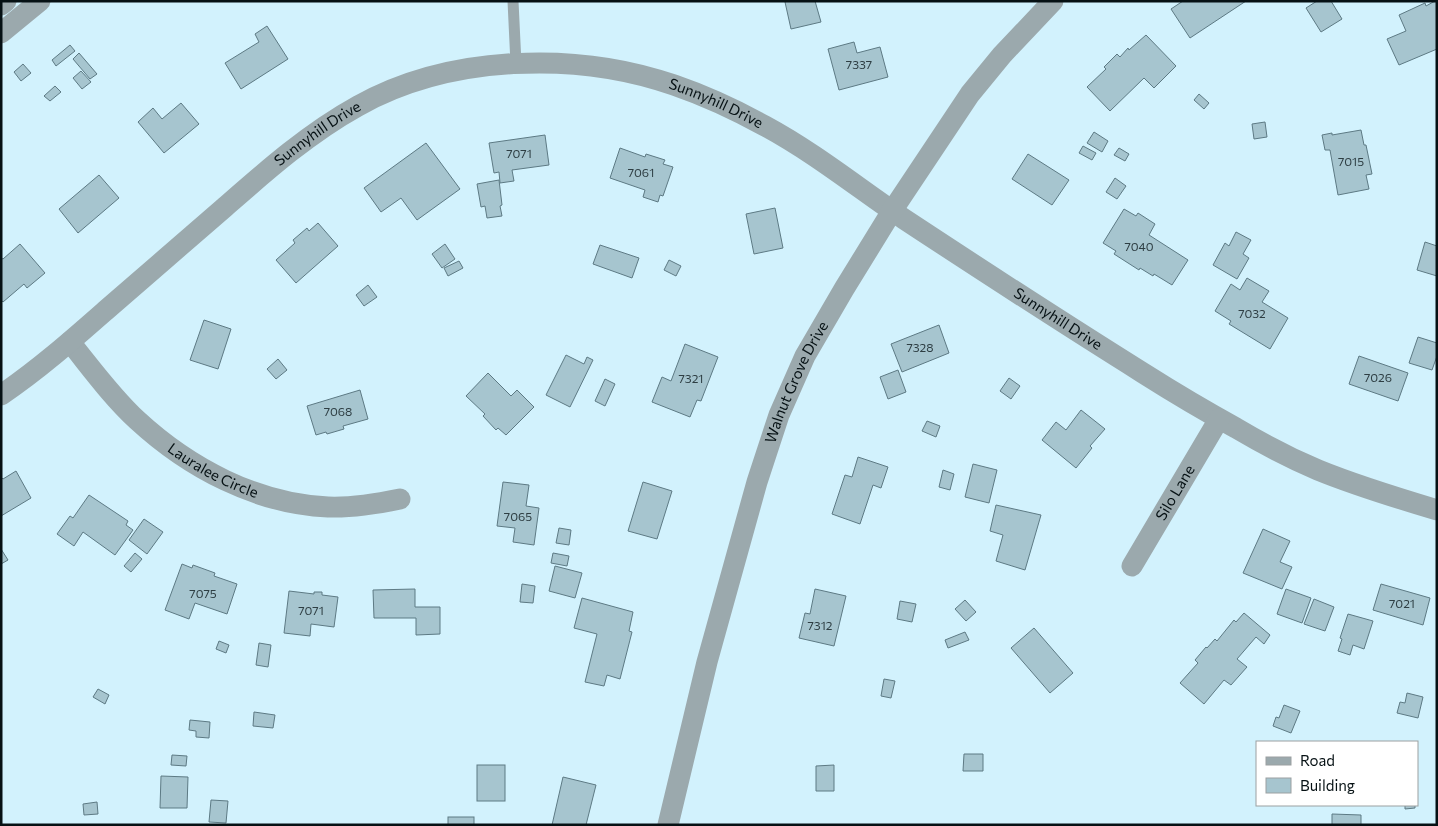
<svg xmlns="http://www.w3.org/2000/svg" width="1438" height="826" font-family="Commissioner,sans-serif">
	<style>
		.building { fill: #a6c5cf; stroke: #5d7a84 }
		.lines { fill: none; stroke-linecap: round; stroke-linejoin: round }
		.service { stroke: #9ba9ad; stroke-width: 11 }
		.minor { stroke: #9ba9ad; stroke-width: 21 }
		.labels { text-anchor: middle; stroke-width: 4; stroke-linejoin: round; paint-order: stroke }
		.number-label { font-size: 12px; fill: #2e3e43 }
		.street-label { font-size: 15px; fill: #061114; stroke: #fff }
	</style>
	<rect width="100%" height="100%" fill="#d2f2fd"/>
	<!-- building -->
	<g class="building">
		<polygon points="787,1 815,1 821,22 791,29 785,2"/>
		<polygon points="1183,1 1246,1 1190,38 1171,9"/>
		<polygon points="1317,1 1331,1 1342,19 1321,32 1306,8"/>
		<polygon points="1435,1 1437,1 1437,49 1399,65 1387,39 1406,31 1399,15 1425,3 1426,6"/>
		<polygon points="267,26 288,59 241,89 225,63 259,42 255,34"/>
		<polygon points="1146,35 1176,66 1154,88 1144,78 1110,111 1087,87 1106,69 1104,67 1117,54 1120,57 1128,48 1129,50"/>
		<polygon points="854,42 857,53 880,47 888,77 839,90 828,49"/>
		<polygon points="70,45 75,51 56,66 52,60"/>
		<polygon points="79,53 97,74 90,79 73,59"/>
		<polygon points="23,64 31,73 21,81 14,72"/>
		<polygon points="81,71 91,82 82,89 73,78"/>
		<polygon points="55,86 61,92 50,101 44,96"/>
		<polygon points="1199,94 1209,103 1204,109 1194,100"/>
		<polygon points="181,103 199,124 164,153 138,122 153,108 162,119"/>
		<polygon points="1265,122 1267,137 1254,139 1252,124"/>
		<polygon points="1361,130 1364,145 1366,145 1372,174 1366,175 1369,189 1338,195 1330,150 1325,150 1322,135 1332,133 1332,135"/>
		<polygon points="1094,132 1108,141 1102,152 1087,143"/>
		<polygon points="545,135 549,165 512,170 514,181 500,183 499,172 494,173 489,143"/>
		<polygon points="426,143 460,189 417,220 401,198 381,212 364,188"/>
		<polygon points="1083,146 1096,153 1092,160 1079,153"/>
		<polygon points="620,148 645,157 646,154 665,160 663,164 673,167 663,196 660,195 658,202 643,197 645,190 610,178"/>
		<polygon points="1119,148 1129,154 1125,161 1114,155"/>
		<polygon points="1028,154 1069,180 1052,205 1012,179"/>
		<polygon points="99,175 119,198 78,233 59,209"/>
		<polygon points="1115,178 1126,186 1117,199 1106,192"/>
		<polygon points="499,180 502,205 500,206 502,216 487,218 485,206 481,207 477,184"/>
		<polygon points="775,208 783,248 754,254 746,214"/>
		<polygon points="1124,209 1136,216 1138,213 1155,224 1149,235 1188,260 1172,285 1154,274 1153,276 1140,268 1139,270 1114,254 1116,251 1103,243"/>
		<polygon points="318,223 338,246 296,283 276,260 295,243 293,240 307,228 309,231"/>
		<polygon points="1236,232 1251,240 1243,254 1249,258 1237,279 1213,265 1225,243 1229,246"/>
		<polygon points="1425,242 1437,246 1437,276 1417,270"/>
		<polygon points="20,244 45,273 27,288 24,284 3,302 1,300 1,258 3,259"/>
		<polygon points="445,244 455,259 442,268 432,254"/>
		<polygon points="600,245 639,258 632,278 593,264"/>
		<polygon points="669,260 681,266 676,276 664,270"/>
		<polygon points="459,261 463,268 448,276 444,268"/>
		<polygon points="1247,278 1269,291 1262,302 1288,318 1270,349 1229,324 1231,321 1215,311 1231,284 1240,290"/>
		<polygon points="368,285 377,297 364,306 356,295"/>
		<polygon points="204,320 231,329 218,369 190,360"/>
		<polygon points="939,325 949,353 902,372 891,344"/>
		<polygon points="1418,337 1437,343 1437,356 1432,370 1409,363"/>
		<polygon points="685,344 718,357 701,401 697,400 690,417 652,402 662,377 671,381"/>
		<polygon points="566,355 584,364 587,357 593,360 570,407 546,395"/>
		<polygon points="1359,356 1408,373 1398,401 1349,384"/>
		<polygon points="278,359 287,370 276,379 267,369"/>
		<polygon points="898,370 906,392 888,399 880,377"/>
		<polygon points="488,373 511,396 517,390 534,407 506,435 498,428 496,430 483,416 485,414 466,396"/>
		<polygon points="1009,378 1020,386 1011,399 1000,391"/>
		<polygon points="605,379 615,384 605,406 595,401"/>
		<polygon points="360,390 368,419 343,426 344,429 327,434 326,432 316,435 307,406"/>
		<polygon points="1081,410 1105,429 1090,446 1092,448 1076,468 1042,440 1056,422 1066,430"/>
		<polygon points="927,421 940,426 936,437 922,431"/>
		<polygon points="858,457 888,467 881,488 873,485 860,524 832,514 845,475 852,477"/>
		<polygon points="973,464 997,470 989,503 965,497"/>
		<polygon points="943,470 954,474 950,490 939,487"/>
		<polygon points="16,471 31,498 1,516 1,477 3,479"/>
		<polygon points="503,482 529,485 526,506 539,508 534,545 513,542 515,528 497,526"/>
		<polygon points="643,482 672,491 657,539 628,531"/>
		<polygon points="89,495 128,521 126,525 133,530 115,555 83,532 74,546 57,534 70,516 73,518"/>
		<polygon points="996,505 1041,515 1025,570 996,561 1003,535 990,531"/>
		<polygon points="144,519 163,532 147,554 129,540"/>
		<polygon points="559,528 571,530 569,545 556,543"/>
		<polygon points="1263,529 1290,541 1280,562 1292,567 1282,589 1243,573"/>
		<polygon points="1,549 8,560 1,564"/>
		<polygon points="135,553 142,559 131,572 124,566"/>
		<polygon points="553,553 569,556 567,566 551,563"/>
		<polygon points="182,564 192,568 193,565 215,573 214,576 237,584 227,614 195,603 189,619 165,610"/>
		<polygon points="555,566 582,573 575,598 549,591"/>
		<polygon points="522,584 535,586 533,603 520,602"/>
		<polygon points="1381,584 1430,598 1423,625 1373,610"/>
		<polygon points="415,589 415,607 440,607 440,634 416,635 416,618 374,618 373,590"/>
		<polygon points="815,589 846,596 834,646 799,638 805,613 810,614"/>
		<polygon points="1286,589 1311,598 1302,623 1277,614"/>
		<polygon points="289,591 314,594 314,592 322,592 322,595 338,597 334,627 311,624 310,636 284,633"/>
		<polygon points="582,598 633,612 629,631 632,632 620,679 607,675 604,686 585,682 597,634 574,628"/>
		<polygon points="1314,599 1334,607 1325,631 1304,624"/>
		<polygon points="965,600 976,612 966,621 955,609"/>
		<polygon points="900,601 916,604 912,622 897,619"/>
		<polygon points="1244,613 1270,635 1264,644 1256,637 1237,659 1247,667 1231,685 1224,680 1204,704 1180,683 1198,663 1195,660 1206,647 1207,648 1215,639 1217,641 1234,620 1236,622"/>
		<polygon points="1348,614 1373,621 1364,649 1353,645 1350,655 1338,651 1342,639 1340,638"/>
		<polygon points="1034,628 1073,673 1050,693 1011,648"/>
		<polygon points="965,632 969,640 948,648 945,640"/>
		<polygon points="219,641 229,645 226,653 216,649"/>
		<polygon points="259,643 271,645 268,667 256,665"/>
		<polygon points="884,679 895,681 891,698 881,696"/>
		<polygon points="98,689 109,695 105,704 93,697"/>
		<polygon points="1407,693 1423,697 1418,718 1397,713 1400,702 1405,703"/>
		<polygon points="1284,705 1300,711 1291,733 1273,726 1276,717 1279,718"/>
		<polygon points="254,712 275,715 273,728 253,726"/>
		<polygon points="190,720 210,722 209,738 196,737 196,731 189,730"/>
		<polygon points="964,754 983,754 983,771 963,771"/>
		<polygon points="172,755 187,756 186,766 171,765"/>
		<rect x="477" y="765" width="28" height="36"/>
		<polygon points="834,765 834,791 816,791 816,766"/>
		<polygon points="161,776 188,777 187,808 160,808"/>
		<polygon points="563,777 596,785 586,825 552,825"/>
		<polygon points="211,800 228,801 226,823 209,822"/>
		<polygon points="97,802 98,814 84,815 83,804"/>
		<polygon points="1405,805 1415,805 1415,808 1405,809"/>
		<polygon points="1332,814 1361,815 1361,825 1332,825"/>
		<rect x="448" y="817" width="26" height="8"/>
	</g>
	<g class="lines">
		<!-- service -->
		<polyline class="service" points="513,1 516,64"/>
		<!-- minor -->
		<g class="minor">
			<polyline points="1,5 6,1"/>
			<polyline points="1,33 40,1"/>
			<path id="s1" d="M70,342C91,368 112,397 137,420C189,468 257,504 328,507C353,508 376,504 400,499"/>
			<path id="s2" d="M1,395C38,370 72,340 105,311C145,276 185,242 225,207C266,171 309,133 358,106C449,55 576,51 674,85C706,96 736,110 765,126C815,153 858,188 904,219C983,271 1063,323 1143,373C1173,392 1205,411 1236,428C1263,444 1290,458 1318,470C1357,486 1397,498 1437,510"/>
			<path id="s3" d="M1132,566L1219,419"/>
			<path id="s4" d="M668,825L707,662L757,482L779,415L805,356L844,289L892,211L970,94L1002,55L1053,1"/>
		</g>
	</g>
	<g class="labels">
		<!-- number labels -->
		<g class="number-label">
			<text x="859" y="69">7337</text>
			<text x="519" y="158">7071</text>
			<text x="1351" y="166">7015</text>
			<text x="641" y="177">7061</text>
			<text x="1139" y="251">7040</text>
			<text x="1252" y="318">7032</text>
			<text x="920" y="352">7328</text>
			<text x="1378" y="382">7026</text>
			<text x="691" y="383">7321</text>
			<text x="338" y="416">7068</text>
			<text x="518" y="521">7065</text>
			<text x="203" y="598">7075</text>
			<text x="1402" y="608">7021</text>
			<text x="311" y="615">7071</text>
			<text x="820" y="630">7312</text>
		</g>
		<!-- street labels -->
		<g class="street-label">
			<text dy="5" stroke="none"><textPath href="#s2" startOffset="831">Sunnyhill Drive</textPath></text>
			<text dy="5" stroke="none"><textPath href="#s2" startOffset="411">Sunnyhill Drive</textPath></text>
			<text dy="5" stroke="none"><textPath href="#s2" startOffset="1236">Sunnyhill Drive</textPath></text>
			<text dy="5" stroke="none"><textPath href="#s4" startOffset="462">Walnut Grove Drive</textPath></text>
			<text dy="5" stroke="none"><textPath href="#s1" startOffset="195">Lauralee Circle</textPath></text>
			<text dy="5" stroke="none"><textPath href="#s3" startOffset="85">Silo Lane</textPath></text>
		</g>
	</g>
	<!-- border -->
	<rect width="1438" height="826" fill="none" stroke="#061114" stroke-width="5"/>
	<!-- legend -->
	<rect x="1256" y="741" width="162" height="65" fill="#ffffff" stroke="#9ba0a1"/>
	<rect x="1266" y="757" width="25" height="8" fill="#9ba9ad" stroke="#9ba0a1"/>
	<text x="1300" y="766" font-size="15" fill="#061114">Road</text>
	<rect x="1266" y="778" width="25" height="15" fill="#a6c5cf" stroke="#9ba0a1"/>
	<text x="1300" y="791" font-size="15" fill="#061114">Building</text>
</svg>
